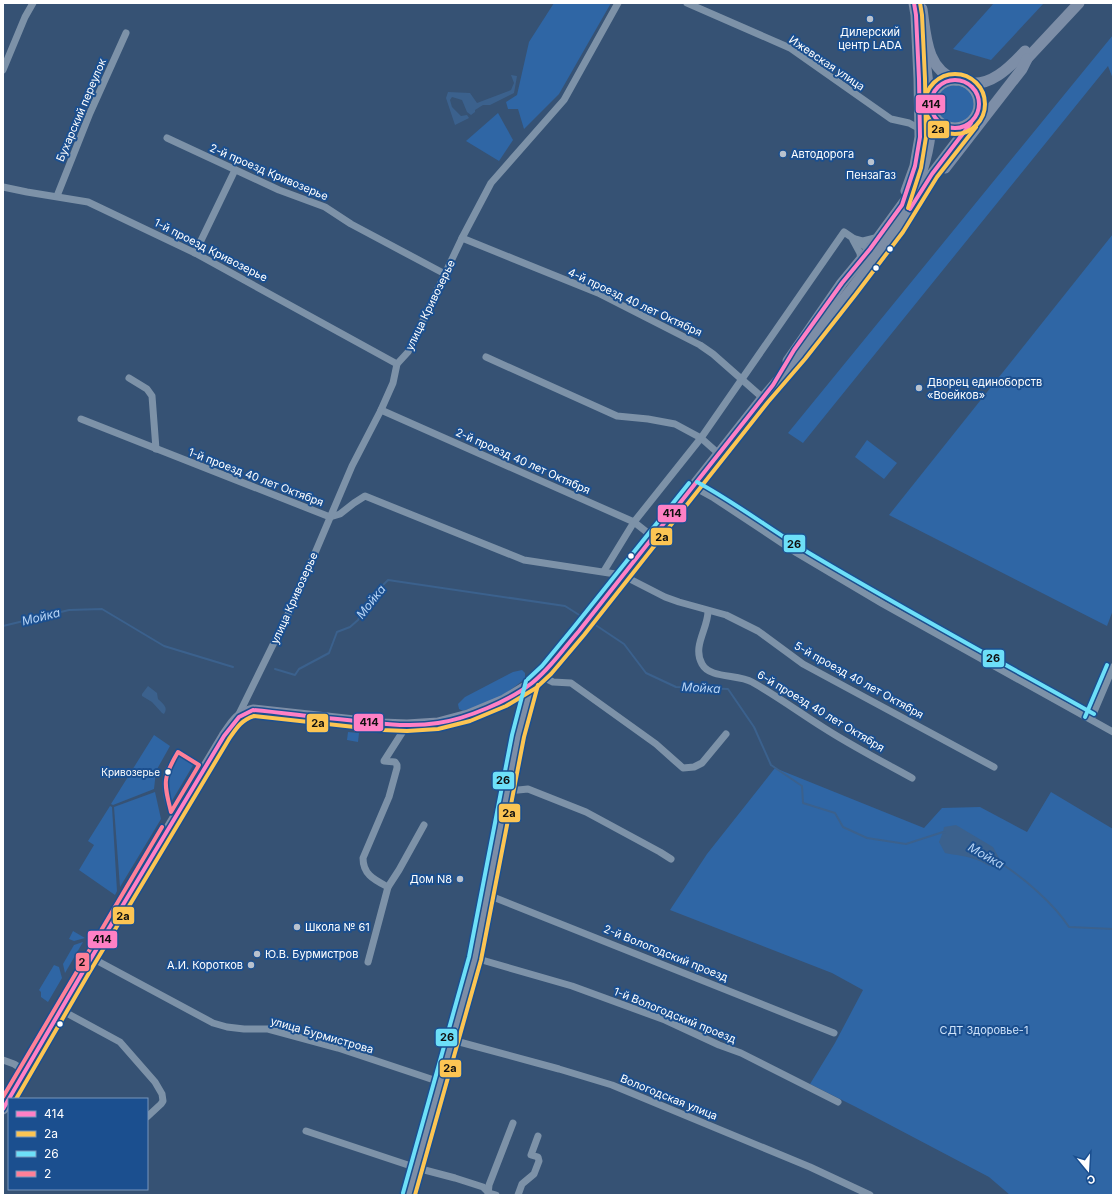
<svg xmlns="http://www.w3.org/2000/svg" width="1116" height="1198" font-family="Inter,sans-serif">
	<style>
		.green { fill: #2f66a5 }
		.water { fill: #3b618d }
		.lines { fill: none; stroke-linecap: round; stroke-linejoin: round }
		.stream { stroke: #3b618d; stroke-width: 2 }
		.minor { stroke: #7d92a8; stroke-width: 7 }
		.primary { stroke: #7d8ea7; stroke-width: 11 }
		.bus-1-casing { stroke: #1b4f8f; stroke-width: 7 }
		.bus-2-casing { stroke: #1b4f8f; stroke-width: 7 }
		.bus-3-casing { stroke: #1b4f8f; stroke-width: 7 }
		.bus-4-casing { stroke: #1b4f8f; stroke-width: 7 }
		.bus-1 { stroke: #ff80c5; stroke-width: 4 }
		.bus-2 { stroke: #fcc553; stroke-width: 4 }
		.bus-3 { stroke: #6ddff8; stroke-width: 4 }
		.bus-4 { stroke: #ff8098; stroke-width: 4 }
		.poi-dot { fill: #b9c2ce; stroke: #1b4f8f; stroke-width: 1.5 }
		.bus-dot { fill: #fff; stroke: #1b4f8f; stroke-width: 1.5 }
		.labels { text-anchor: middle; stroke-width: 4; stroke-linejoin: round; paint-order: stroke }
		.bus-label { font-size: 10px; fill: #fff; stroke: #1b4f8f; text-anchor: end }
		.poi-label { font-size: 11px; fill: #fff; stroke: #1b4f8f; text-anchor: start }
		.street-label { font-size: 11px; fill: #fff; stroke: #1b4f8f }
		.park-label { font-size: 11px; fill: #cfe3fa; stroke: #1b4f8f }
		.water-label { font-size: 12px; font-style: italic; fill: #b5d3f5; stroke: #1b4f8f }
		.line-badge { stroke: #1b4f8f; stroke-width: 1.5 }
		.pale-badge-label { font-size: 11px; text-anchor: middle; font-weight: bold; fill: #111 }
	</style>
	<rect width="100%" height="100%" fill="#365274"/>
	<!-- green -->
	<g class="green">
		<polygon points="554,3 611,3 559,94 524,129 518,109 508,109 506,102 517,95 529,42"/>
		<polygon points="994,3 1044,3 991,60 953,49"/>
		<polygon points="1113,35 1113,79 1108,66 803,443 788,433"/>
		<circle cx="955" cy="104" r="21"/>
		<polygon points="498,113 513,140 499,161 466,141"/>
		<polygon points="1113,234 1113,610 1107,626 889,515"/>
		<polygon points="867,440 897,463 884,479 855,457"/>
		<polygon points="522,670 525,673 525,679 505,694 493,701 463,711 459,709 458,704 465,697 513,672"/>
		<polygon points="348,732 359,733 358,742 347,740"/>
		<polygon points="154,735 170,746 156,771 154,789 113,805 111,804"/>
		<path d="M181,755H186L194,760L195,762L167,809C160,791 158,762 181,755Z"/>
		<polygon points="775,768 924,828 942,808 980,807 1027,832 1051,792 1113,829 1113,1195 1010,1195 989,1177 856,1107 810,1084 835,1043 863,990 832,973 670,910 707,854"/>
		<polygon points="155,792 161,819 120,887 114,807"/>
		<polygon points="110,806 112,807 117,891 115,895 79,870 94,845 88,841"/>
		<polygon points="73,931 85,938 74,941 69,939"/>
		<polygon points="83,942 65,973 63,964 74,945"/>
		<polygon points="54,965 59,967 62,978 48,1002 41,997 41,992 39,990"/>
	</g>
	<!-- water -->
	<g class="water">
		<polygon points="511,75 517,76 514,93 490,105 483,105 475,110 475,112 471,115 467,112 462,100 452,97 450,100 452,107 461,116 467,115 469,118 455,125 446,98 448,92 470,93 477,103 511,90 514,83"/>
		<path d="M148,686L157,693L158,699C162,703 169,707 164,714L162,713L152,702L142,696V694Z"/>
		<path d="M956,825L993,847L1003,865C990,870 988,864 977,860C967,856 955,855 945,853L939,842L943,832L944,827Z"/>
	</g>
	<g class="lines">
		<!-- stream -->
		<g class="stream">
			<polyline points="591,622 624,644 646,673 676,687 728,689 754,727 771,765 802,786 803,803 835,813 843,827 867,838 906,844 943,832 945,833"/>
			<polyline points="3,626 69,610 102,609 164,646 233,667"/>
			<polyline points="275,669 295,675 299,669 329,653 337,632 350,627 358,620 366,605 378,595 380,588 388,580 565,606 584,618"/>
			<path d="M1002,864C1025,879 1054,904 1069,927L1113,929"/>
		</g>
		<!-- minor -->
		<g class="minor">
			<polyline points="687,3 790,48 891,119 909,123 920,129"/>
			<polyline points="3,70 25,17 33,3"/>
			<polyline points="167,138 279,190 325,207 351,224 445,274"/>
			<polyline points="3,187 27,192 88,202 195,253 397,364"/>
			<polyline points="57,196 90,113 126,33"/>
			<polyline points="462,238 598,293 700,345 713,354 763,398"/>
			<polyline points="856,239 863,241 879,237"/>
			<polyline points="853,240 860,253 861,261"/>
			<polyline points="195,253 235,170"/>
			<polyline points="486,357 617,416 648,419 675,424 701,438 719,454"/>
			<polyline points="129,378 147,389 152,396 156,449"/>
			<polyline points="381,410 634,522 653,537"/>
			<polyline points="81,419 330,517 340,514 354,503 365,496 524,560 622,575 665,597 679,602 726,615 758,631 803,664 994,767"/>
			<polyline points="694,487 714,498 797,553 883,604 1113,732"/>
			<polyline points="604,571 634,522 701,438 844,232 872,251"/>
			<path d="M708,611C708,629 692,646 702,664C710,679 738,674 752,682C777,696 800,713 824,728C852,746 883,762 912,778"/>
			<polyline points="541,676 553,682 571,683 656,744 683,768 694,767 702,763 726,734"/>
			<polyline points="238,716 295,600 352,466 381,410 393,383 397,364 408,352 462,238 491,183 564,100 618,3"/>
			<polyline points="1091,719 1113,667"/>
			<polyline points="508,791 528,789 586,812 660,852 671,859"/>
			<path d="M388,887C375,880 363,875 363,858L389,797L397,768V765L395,762L384,761L407,725"/>
			<polyline points="488,895 834,1033"/>
			<polyline points="92,958 213,1023 227,1027 244,1029 268,1029 338,1048 440,1082"/>
			<polyline points="475,958 572,986 665,1020 719,1045 741,1053 838,1102"/>
			<polyline points="368,962 388,887 399,870 424,825"/>
			<polyline points="61,1010 120,1042 155,1082 162,1094 163,1101 161,1104 147,1117"/>
			<polyline points="452,1040 559,1069 612,1085 810,1167 870,1195"/>
			<polyline points="3,1060 14,1064 25,1071"/>
			<polyline points="306,1131 417,1168 455,1178 483,1187 489,1193 496,1195"/>
			<polyline points="488,1195 489,1185 513,1123"/>
			<polyline points="518,1195 522,1184 534,1174 539,1161 538,1157 531,1155 538,1136"/>
		</g>
		<!-- primary -->
		<g class="primary">
			<path d="M922,9C926,36 926,69 956,80"/>
			<polyline points="924,52 930,101"/>
			<polyline points="1022,64 1079,3"/>
			<circle cx="955" cy="104" r="24"/>
			<path d="M965,82C989,89 1010,67 1025,51"/>
			<polyline points="945,168 1022,69 1027,59"/>
			<polyline points="906,191 915,166 920,137 919,79 916,15 914,3"/>
			<path d="M788,361L842,283L870,249L916,186C927,162 931,138 932,112"/>
			<path d="M3,1109L84,970L224,736C233,723 237,714 253,710L382,724L407,725L438,723L468,715L504,700L532,683L546,670L579,631L763,398L800,355L851,290L898,228L932,174L971,123"/>
			<polyline points="409,1195 475,958 518,736 525,707 532,683"/>
		</g>
		<!-- bus-1 casing -->
		<g class="bus-1-casing">
			<g id="bus-1">
				<circle cx="955" cy="104" r="24"/>
				<polyline points="910,209 932,174 971,123"/>
				<path d="M3,1109L84,970L224,736L239,717L253,710C284,713 315,717 347,720C377,723 408,728 438,723C466,719 509,701 532,683C550,669 564,648 579,631L773,385L794,350L842,283L870,249L902,205L915,166L920,137L919,79L916,15L914,3"/>
			</g>
		</g>
		<!-- bus-2 casing -->
		<g class="bus-2-casing">
			<g id="bus-2">
				<circle cx="955" cy="104" r="30"/>
				<polyline points="908,208 921,168 926,137 925,79 922,15 920,3"/>
				<path d="M16,1099L89,973L229,739C236,729 241,720 254,716L382,730L407,731L438,729L470,721L506,706L536,688L551,674L584,635L768,402L805,359L856,294L903,232L937,177L976,127"/>
				<polyline points="415,1195 481,960 524,737 538,685"/>
			</g>
		</g>
		<!-- bus-3 casing -->
		<g class="bus-3-casing">
			<g id="bus-3">
				<path d="M697,482C736,503 771,530 809,553C903,609 999,661 1094,714"/>
				<polyline points="528,679 542,666 574,627 689,483"/>
				<polyline points="1085,717 1107,665"/>
				<polyline points="403,1193 469,957 512,735 526,681"/>
			</g>
		</g>
		<!-- bus-4 casing -->
		<g class="bus-4-casing">
			<g id="bus-4">
				<path d="M178,752L199,765L171,812C164,783 162,779 178,752Z"/>
				<polyline points="3,1097 162,827"/>
			</g>
		</g>
		<!-- bus-1 -->
		<use href="#bus-1" class="bus-1"/>
		<!-- bus-2 -->
		<use href="#bus-2" class="bus-2"/>
		<!-- bus-3 -->
		<use href="#bus-3" class="bus-3"/>
		<!-- bus-4 -->
		<use href="#bus-4" class="bus-4"/>
	</g>
	<!-- markers -->
	<g class="poi-dot">
		<circle cx="870" cy="19" r="4"/>
		<circle cx="783" cy="154" r="4"/>
		<circle cx="871" cy="162" r="4"/>
		<circle cx="919" cy="388" r="4"/>
		<circle cx="460" cy="879" r="4"/>
		<circle cx="297" cy="927" r="4"/>
		<circle cx="257" cy="954" r="4"/>
		<circle cx="251" cy="965" r="4"/>
	</g>
	<g class="bus-dot">
		<circle cx="890" cy="249" r="3.5"/>
		<circle cx="876" cy="268" r="3.5"/>
		<circle cx="631" cy="556" r="3.5"/>
		<circle cx="168" cy="772" r="3.5"/>
		<circle cx="60" cy="1024" r="3.5"/>
	</g>
	<g class="labels">
		<!-- bus labels -->
		<g class="bus-label">
			<text x="160" y="776">Кривозерье</text>
		</g>
		<!-- poi labels -->
		<g class="poi-label">
			<text x="870" y="36" text-anchor="middle">Дилерский<tspan x="870" dy="13">центр LADA</tspan></text>
			<text x="791" y="158">Автодорога</text>
			<text x="871" y="179" text-anchor="middle">ПензаГаз</text>
			<text x="927" y="386">Дворец единоборств<tspan x="927" dy="13">«Воейков»</tspan></text>
			<text x="452" y="883" text-anchor="end">Дом N8</text>
			<text x="305" y="931">Школа № 61</text>
			<text x="265" y="958">Ю.В. Бурмистров</text>
			<text x="243" y="969" text-anchor="end">А.И. Коротков</text>
		</g>
		<!-- street labels -->
		<g class="street-label">
			<text transform="translate(827 63) rotate(34)" y="4">Ижевская улица</text>
			<text transform="translate(81 110) rotate(-67)" y="4">Бухарский переулок</text>
			<text transform="translate(269 172) rotate(23)" y="4">2-й проезд Кривозерье</text>
			<text transform="translate(211 250) rotate(27)" y="4">1-й проезд Кривозерье</text>
			<text transform="translate(635 302) rotate(25)" y="4">4-й проезд 40 лет Октября</text>
			<text transform="translate(430 305) rotate(-64)" y="4">улица Кривозерье</text>
			<text transform="translate(523 461) rotate(24)" y="4">2-й проезд 40 лет Октября</text>
			<text transform="translate(256 477) rotate(21)" y="4">1-й проезд 40 лет Октября</text>
			<text transform="translate(294 598) rotate(-66)" y="4">улица Кривозерье</text>
			<text transform="translate(859 680) rotate(29)" y="4">5-й проезд 40 лет Октября</text>
			<text transform="translate(821 711) rotate(31)" y="4">6-й проезд 40 лет Октября</text>
			<text transform="translate(666 953) rotate(22)" y="4">2-й Вологодский проезд</text>
			<text transform="translate(675 1015) rotate(22)" y="4">1-й Вологодский проезд</text>
			<text transform="translate(322 1035) rotate(16)" y="4">улица Бурмистрова</text>
			<text transform="translate(669 1097) rotate(22)" y="4">Вологодская улица</text>
		</g>
		<!-- park labels -->
		<g class="park-label">
			<text x="984" y="1034">СДТ Здоровье-1</text>
		</g>
		<!-- water labels -->
		<g class="water-label">
			<text transform="translate(371 602) rotate(-52)" y="4">Мойка</text>
			<text transform="translate(41 617) rotate(-14)" y="4">Мойка</text>
			<text transform="translate(701 688) rotate(3)" y="4">Мойка</text>
			<text transform="translate(986 856) rotate(30)" y="4">Мойка</text>
		</g>
	</g>
	<g class="line-badge">
		<rect x="915" y="94" width="31" height="20" rx="4" fill="#ff80c5"/>
		<rect x="927" y="120" width="23" height="19" rx="4" fill="#fcc553"/>
		<rect x="657" y="504" width="30" height="19" rx="4" fill="#ff80c5"/>
		<rect x="650" y="527" width="23" height="19" rx="4" fill="#fcc553"/>
		<rect x="783" y="534" width="23" height="19" rx="4" fill="#6ddff8"/>
		<rect x="982" y="649" width="23" height="19" rx="4" fill="#6ddff8"/>
		<rect x="353" y="713" width="31" height="19" rx="4" fill="#ff80c5"/>
		<rect x="306" y="713" width="23" height="20" rx="4" fill="#fcc553"/>
		<rect x="492" y="771" width="23" height="19" rx="4" fill="#6ddff8"/>
		<rect x="498" y="803" width="23" height="20" rx="4" fill="#fcc553"/>
		<rect x="112" y="906" width="23" height="19" rx="4" fill="#fcc553"/>
		<rect x="87" y="930" width="31" height="19" rx="4" fill="#ff80c5"/>
		<rect x="75" y="952" width="15" height="20" rx="4" fill="#ff8098"/>
		<rect x="435" y="1028" width="23" height="19" rx="4" fill="#6ddff8"/>
		<rect x="439" y="1059" width="23" height="19" rx="4" fill="#fcc553"/>
	</g>
	<g class="pale-badge-label">
		<text x="931" y="108">414</text>
		<text x="938" y="133">2а</text>
		<text x="672" y="517">414</text>
		<text x="662" y="541">2а</text>
		<text x="794" y="548">26</text>
		<text x="993" y="662">26</text>
		<text x="369" y="726">414</text>
		<text x="318" y="727">2а</text>
		<text x="503" y="784">26</text>
		<text x="509" y="817">2а</text>
		<text x="123" y="920">2а</text>
		<text x="102" y="943">414</text>
		<text x="82" y="966">2</text>
		<text x="447" y="1041">26</text>
		<text x="450" y="1072">2а</text>
	</g>
	<!-- border -->
	<rect width="1116" height="1198" fill="none" stroke="#ffffff" stroke-width="8"/>
	<!-- legend -->
	<rect x="8" y="1098" width="140" height="92" fill="#1b4f8f" stroke="#7695bc"/>
	<rect x="16" y="1111" width="20" height="6" fill="#ff80c5" stroke="#7695bc"/>
	<text x="44" y="1118" font-size="12" fill="#ffffff">414</text>
	<rect x="16" y="1131" width="20" height="6" fill="#fcc553" stroke="#7695bc"/>
	<text x="44" y="1138" font-size="12" fill="#ffffff">2а</text>
	<rect x="16" y="1151" width="20" height="6" fill="#6ddff8" stroke="#7695bc"/>
	<text x="44" y="1158" font-size="12" fill="#ffffff">26</text>
	<rect x="16" y="1171" width="20" height="6" fill="#ff8098" stroke="#7695bc"/>
	<text x="44" y="1178" font-size="12" fill="#ffffff">2</text>
	<!-- north arrow -->
	<g transform="translate(1088 1170) rotate(162)" stroke="#1b4f8f" stroke-width="3" paint-order="stroke">
	<path d="M0-3L7 15L0 10L-7 15Z" fill="#ffffff"/>
	<text y="-6" font-size="11" font-weight="bold" text-anchor="middle" fill="#ffffff">С</text>
	</g>
</svg>
